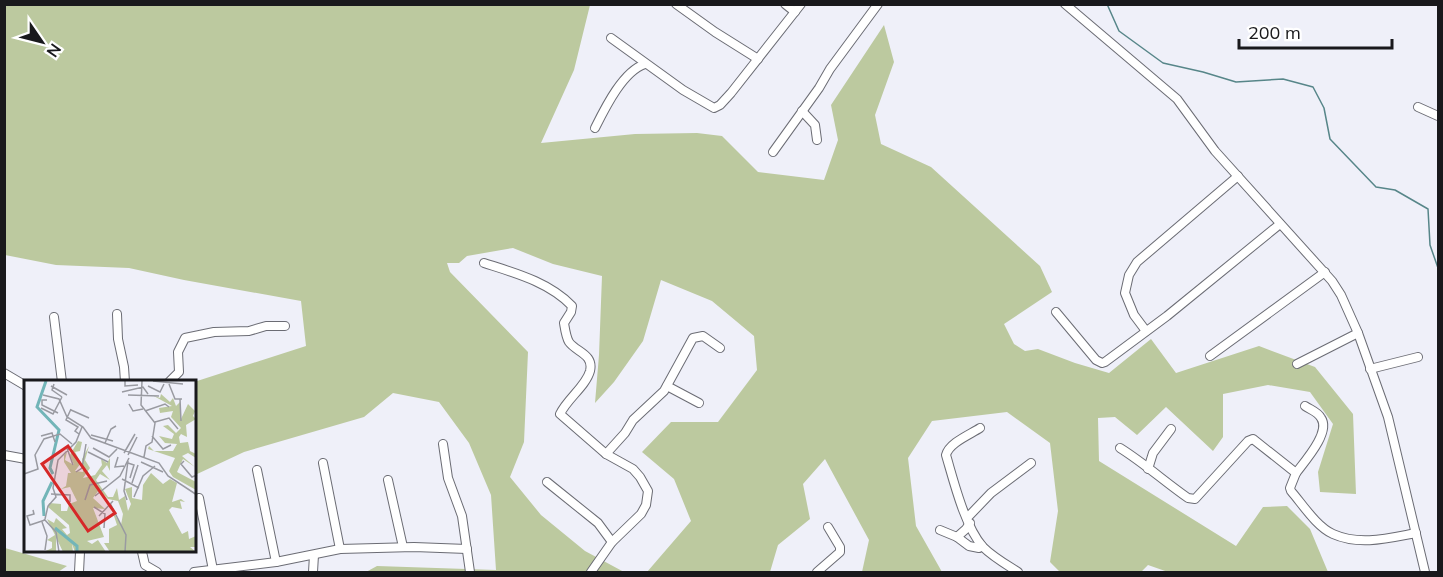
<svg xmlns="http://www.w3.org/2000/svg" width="1443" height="577" font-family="Mulish,sans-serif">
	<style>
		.green { fill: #bcc99f }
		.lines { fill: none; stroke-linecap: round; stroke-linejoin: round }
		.stream { stroke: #578689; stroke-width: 1.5 }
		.minor-casing { stroke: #6b6c74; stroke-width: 10 }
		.minor { stroke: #fff; stroke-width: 8 }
		.inset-river { fill: none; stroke: #72b5b8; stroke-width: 3 }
		.inset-road { fill: none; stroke: #999aa1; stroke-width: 1.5 }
		.view { fill: #d62828; fill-opacity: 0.15; stroke: #d62828; stroke-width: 3 }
		.inset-edge { fill: none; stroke: #19191c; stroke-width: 3 }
	</style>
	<rect width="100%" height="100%" fill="#eff0f9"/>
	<!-- green -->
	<g class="green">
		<polygon points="4,5 590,5 574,70 541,143 635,134 697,133 722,136 758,172 824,180 838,140 831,105 884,25 894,62 875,115 881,144 931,167 1040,266 1052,292 1004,324 1014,344 1025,351 1038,349 1075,363 1109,373 1151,339 1176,373 1259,346 1315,367 1353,414 1356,494 1320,492 1318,472 1333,424 1310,392 1268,385 1223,394 1223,437 1213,451 1166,407 1137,435 1115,417 1098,418 1099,461 1236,546 1263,507 1287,506 1310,529 1328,572 1168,572 1148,565 1141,572 1060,572 1050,562 1058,511 1050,443 1007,412 932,421 908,458 916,526 942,572 862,572 869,540 825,459 803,484 810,519 778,545 770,572 647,572 691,521 674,479 642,452 671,422 718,422 757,370 754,336 712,301 661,280 643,341 614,382 595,403 599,355 602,276 553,264 513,248 467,256 459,263 447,263 450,272 528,352 524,442 510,477 541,515 585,551 624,572 366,572 377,566 496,570 491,495 469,443 439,402 393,393 364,417 244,452 195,475 194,382 306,346 301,301 184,280 129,268 56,265 5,255"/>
		<polygon points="4,548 5,548 67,566 58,572 5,572"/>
	</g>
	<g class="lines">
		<!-- stream -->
		<polyline class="stream" points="1107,4 1119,31 1163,63 1203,72 1236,82 1283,79 1313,87 1324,108 1330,139 1376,187 1395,190 1428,209 1430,245 1438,268"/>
		<!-- minor casing -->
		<g class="minor-casing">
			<g id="minor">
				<polyline points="676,4 715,32 758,59"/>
				<polyline points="785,4 795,12"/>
				<polyline points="1065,4 1177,99 1215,151 1332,281 1341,295 1358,333 1388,417 1425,572"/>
				<polyline points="611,38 683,90 714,108 720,105 731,93 801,4"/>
				<polyline points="1418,107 1438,116"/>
				<polyline points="802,111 815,125 817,140"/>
				<path d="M595,128C605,108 623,71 645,64"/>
				<polyline points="773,152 819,88 830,69 878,4"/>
				<path d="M484,263C515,273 549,282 572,306L571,312L564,323C565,329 566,337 569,342C576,352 594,354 590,371C586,386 567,399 560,414L606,454L633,469L640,477L648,491L646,505L641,514L612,542L591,572"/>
				<polyline points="1056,312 1096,360 1102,363 1105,362 1167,316 1280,224"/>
				<polyline points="117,314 118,339 124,367 125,382"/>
				<polyline points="54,317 62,382"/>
				<polyline points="1146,331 1134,315 1125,293 1129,275 1137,262 1238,176"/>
				<polyline points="1210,356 1325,272"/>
				<polyline points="1297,364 1358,333"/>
				<polyline points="1370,369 1418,357"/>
				<polyline points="4,373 26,386"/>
				<polyline points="169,382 179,372 178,352 185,338 214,332 249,331 266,326 285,326"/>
				<polyline points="667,386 699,403"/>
				<path d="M980,428C969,435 949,443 946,455C954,482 965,527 983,547C993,557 1007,565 1018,572"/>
				<polyline points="443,444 448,478 462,516 470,572"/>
				<path d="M1120,448C1144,463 1165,482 1188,498L1195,499L1248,441L1253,439L1296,473L1290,488L1291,491C1303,505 1317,527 1333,534C1360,546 1389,538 1416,533"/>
				<polyline points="606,454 625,433 633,420 664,391 693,338 703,336 720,348"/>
				<polyline points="4,455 26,459"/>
				<polyline points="323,463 340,549"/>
				<polyline points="1148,469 1153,453 1171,429"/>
				<polyline points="257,470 276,562"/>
				<path d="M1296,473C1305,461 1331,432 1321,418C1318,412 1311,410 1305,406"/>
				<polyline points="388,480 403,547"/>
				<polyline points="547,482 598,523 612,542"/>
				<polyline points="199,498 213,570"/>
				<polyline points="967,518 991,493 1031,463"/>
				<polyline points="940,530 957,537 966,529 970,523"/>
				<polyline points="957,537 969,546 979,548 982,546"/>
				<polyline points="142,552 145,565 157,572"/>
				<polyline points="79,572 80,552"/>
				<polyline points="194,572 276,562 340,549 414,547 467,549"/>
				<polyline points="313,572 314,555"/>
				<polyline points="817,572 840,552 840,547 828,527"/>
			</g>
		</g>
		<!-- minor -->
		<use href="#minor" class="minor"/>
	</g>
	<!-- overview -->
	<g transform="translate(24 380)">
		<rect width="172" height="172" fill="#eff0f9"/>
		<path d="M137,14L146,22L149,18L152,26L156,22L157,39L164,24L171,31L169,36L172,39L162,45L163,57L157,54L155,57L156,63L164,62L166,71L172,74V78L164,73L158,76L171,87L159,79L153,92L172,102V110L149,97L145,91L151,78L124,69L125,66L130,71H149L153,64L141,63L135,56L148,59L150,54L139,46L144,45L152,53L157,48L147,37L149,31L136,33L135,28L148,26L128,15L136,18ZM54,61L58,62L56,71L51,72L57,83L51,91L59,92L58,79L65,66L61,80L66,88L59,98L71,95L78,85L77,79L83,83L86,78V91L83,85L78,91L86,100L76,94L72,100L84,117H89L93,108L95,120L101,116L104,131L107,124L101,109L108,107V118L118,120L119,105L127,93L139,104L146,99L153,103L148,122L157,119L161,122L156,121L158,129L148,127L145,130L158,154L164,151L165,159L172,156V167H166L172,172H86L80,163H85V149L93,145L88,130L97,145L99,134L94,121L84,119L75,110L69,118L81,129L69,128L80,157L63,161L68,164L74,160L82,172H51L48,164L49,172H39L32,157V172H20L28,168V162L23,160L31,155L23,139L30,143L32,138L43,148L38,149L43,155L46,153L45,145L24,127L25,123L37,124V131H43L45,124L53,121L46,107L37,109L42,106L44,93H47L40,82V75L43,72L41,80L50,85L46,75Z" fill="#bcc99f"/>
		<path class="inset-river" d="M22,1L13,27L35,50L26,88L29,94M20,136L19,121L28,102M31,148L53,166V172"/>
		<path class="inset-road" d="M101,1V6L114,5M118,1L117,25L131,43L128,62L122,66L120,77M129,1L159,4M30,4L28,10L38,17M145,4L151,19H158M27,6L43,15M124,6L136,12L140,4M98,12L119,7L124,14M19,15L35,19L43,37L59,47L67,58L135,83L144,96L173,115M104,15L135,16M156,19L157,41M23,20H18V25L34,33M105,24L109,31L119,29M17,28L29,34L38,17M47,29L42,40L54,47L51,51L55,54M47,30L65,38M121,31L141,24L145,27M131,42L145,38L154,49M67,55L89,61M17,56L28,53L31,62M128,56L139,69L147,65M81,63L87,49L92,46M43,68L49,85M69,68L85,77L93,69M64,72L84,82M100,73L111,54M104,75L113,57M94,77L91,87L100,86M160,81L157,84L168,97L173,95M117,82L139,92M104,83L110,85L106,98M52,92L58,88L62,64M0,94L14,89L11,75L20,59L36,54L48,64M98,99L115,108M108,103L114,85M27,114L46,115V122M71,116L96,96L105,78M110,117L119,96L131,86M61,120L66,105L83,101M103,120L100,111L104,81M86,123L102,155L101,172M70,127L81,134L80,148M9,130L10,134L3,136L6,145L21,140M75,136L89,121M20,139L32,152L35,172M21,139L24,126L32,117L29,108L34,80L52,62L58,47M18,142L23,156L21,170"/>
		<path class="view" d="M44,66L91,133L64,151L18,84Z"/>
		<rect width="172" height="172" class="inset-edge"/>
	</g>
	<!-- border -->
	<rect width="1443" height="577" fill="none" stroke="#19191c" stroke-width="12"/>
	<!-- north arrow -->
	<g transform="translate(42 42) rotate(125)" stroke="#ffffff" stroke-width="4.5" paint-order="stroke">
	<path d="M0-4.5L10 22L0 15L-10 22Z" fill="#19191c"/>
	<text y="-9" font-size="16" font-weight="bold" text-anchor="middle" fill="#19191c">N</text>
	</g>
	<!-- scale -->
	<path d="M1239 39v9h153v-9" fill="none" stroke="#19191c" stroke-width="3"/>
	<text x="1248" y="39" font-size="18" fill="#19191c" stroke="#ffffff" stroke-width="4.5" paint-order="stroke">200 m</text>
</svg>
